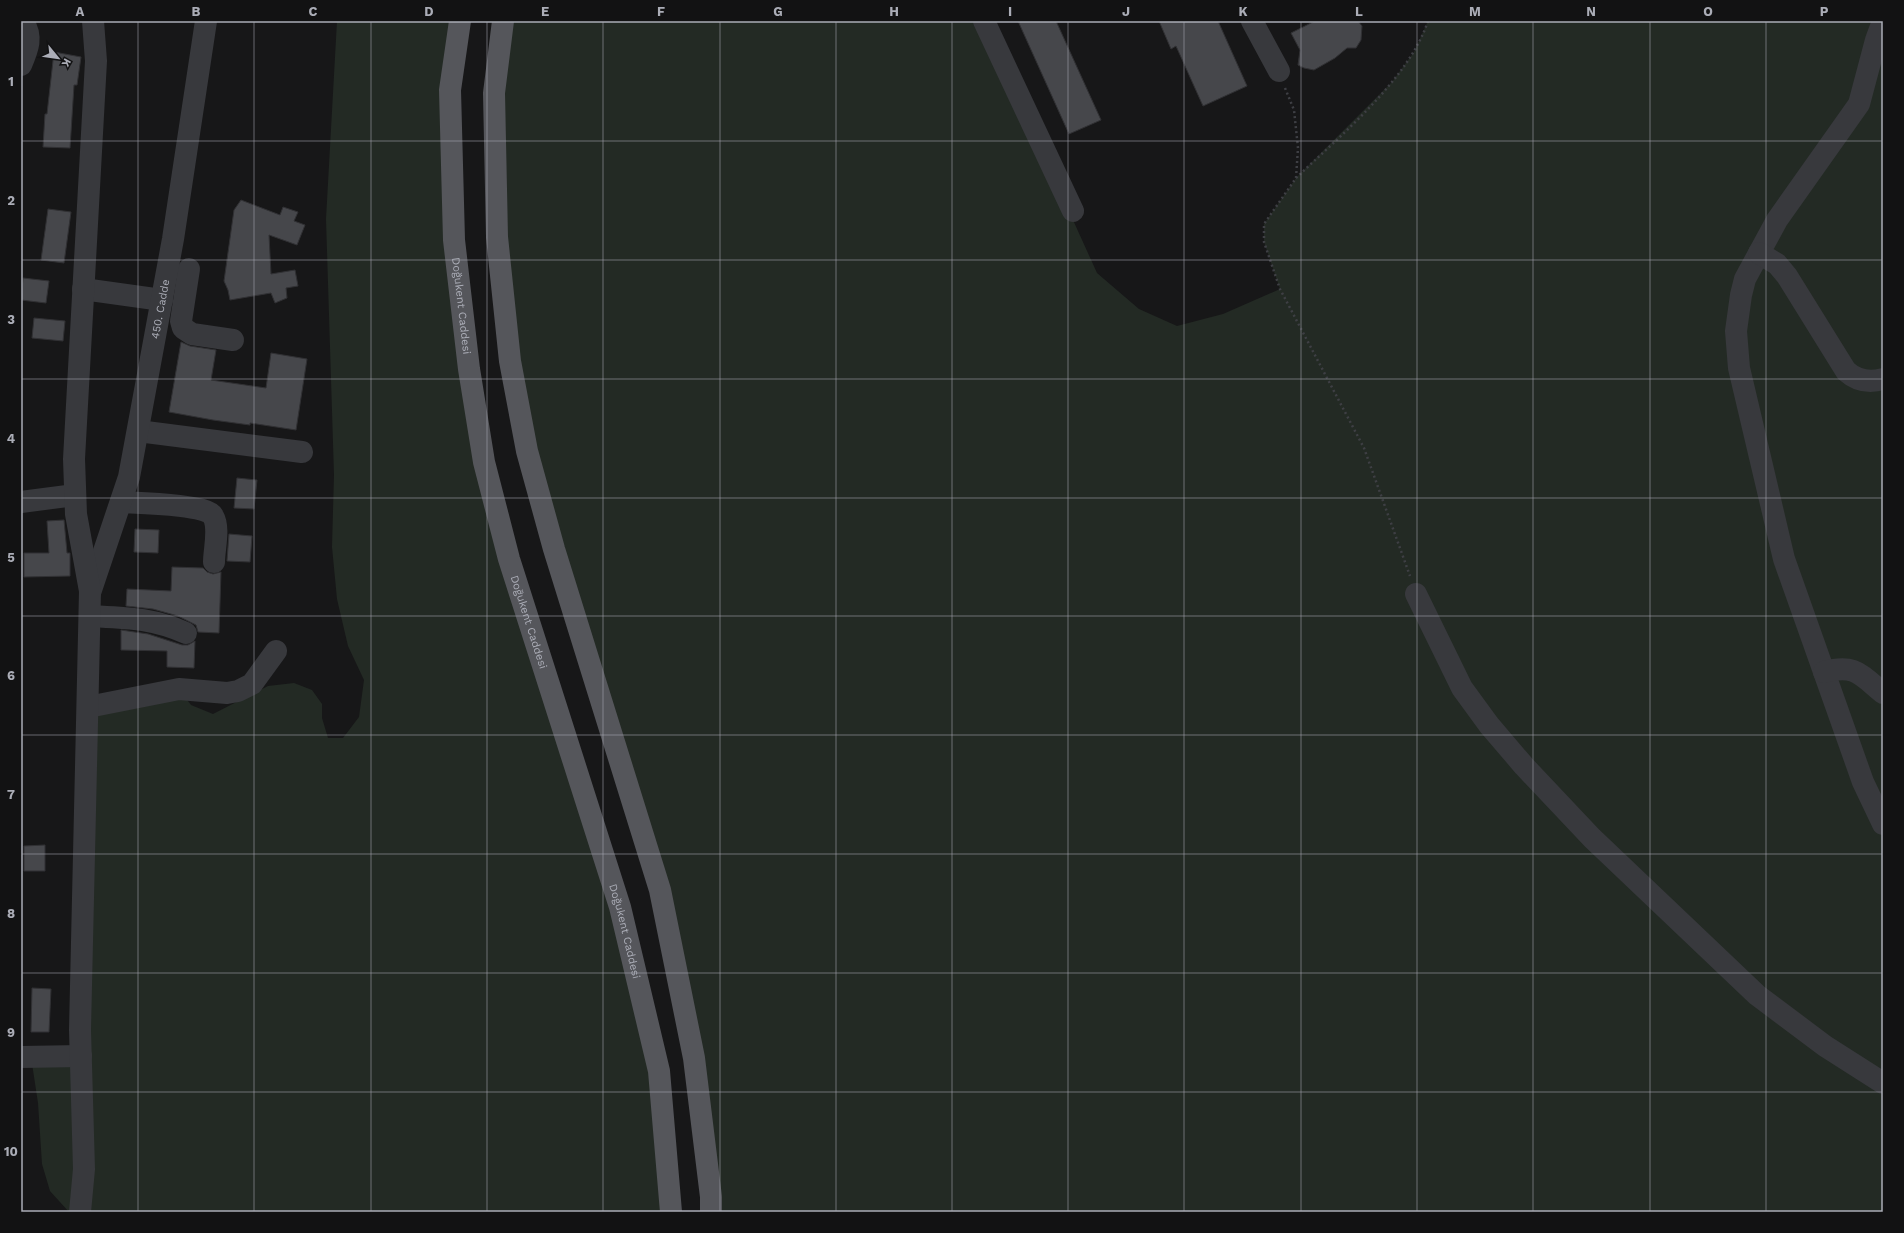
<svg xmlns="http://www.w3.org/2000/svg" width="1904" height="1233" font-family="'Work Sans',sans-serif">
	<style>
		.green { fill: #232a24 }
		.building { fill: #46474b; stroke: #313134 }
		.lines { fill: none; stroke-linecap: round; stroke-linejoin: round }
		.path { stroke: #3e3f44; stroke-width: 2.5; stroke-dasharray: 2 3; stroke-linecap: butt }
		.minor { stroke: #38393d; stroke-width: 22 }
		.major { stroke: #55565b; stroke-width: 22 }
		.grid { fill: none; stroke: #abadb7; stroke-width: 1; stroke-opacity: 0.55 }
		.labels { text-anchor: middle; stroke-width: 3.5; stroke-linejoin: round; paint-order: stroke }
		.street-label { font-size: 11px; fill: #abadb7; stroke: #121213 }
		.neatline { fill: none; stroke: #abadb7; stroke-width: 1.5 }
		.grid-label { font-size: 13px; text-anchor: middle; font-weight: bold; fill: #abadb7 }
	</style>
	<rect width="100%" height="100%" fill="#171718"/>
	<!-- green -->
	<g class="green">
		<polygon points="337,21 460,21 450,90 484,462 659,1071 671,1212 69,1212 50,1191 42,1164 38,1103 31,1057 81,1056 88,707 179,689 191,705 213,714 268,686 294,683 312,690 322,704 322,718 328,738 343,738 359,717 364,680 348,646 337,599 332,547 334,475 326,219"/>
		<polygon points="503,21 983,21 1097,273 1139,309 1177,326 1223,314 1280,289 1264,242 1264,224 1296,178 1392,82 1414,52 1428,21 1883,21 1883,1212 711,1212 694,1058 510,361"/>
	</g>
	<!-- building -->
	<g class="building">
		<polygon points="1018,21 1056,21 1101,120 1069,134"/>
		<polygon points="1159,21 1218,21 1247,86 1203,106 1176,46 1171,49"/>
		<polygon points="1315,21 1358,21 1362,26 1361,40 1356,48 1347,48 1335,58 1314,70 1304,68 1298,65 1300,50 1291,33"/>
		<polygon points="54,52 81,57 77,85 74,85 70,148 43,147 45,114 47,114"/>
		<polygon points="241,200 280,215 283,207 298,212 294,221 305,225 297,245 269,235 271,274 295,270 298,286 286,288 287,298 275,303 271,293 230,300 228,290 224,281 234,210"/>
		<polygon points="48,209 71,212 64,263 41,260"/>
		<polygon points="23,278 49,281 46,303 21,300"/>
		<polygon points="34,318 65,321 63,341 32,338"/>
		<polygon points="181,342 190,346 216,350 211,380 266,388 271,353 307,359 296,430 250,423 250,425 213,420 169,412"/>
		<polygon points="237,478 257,480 254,509 234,508"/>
		<polygon points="64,520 67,553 70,553 70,576 24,577 24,553 49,553 47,521"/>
		<polygon points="135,529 159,530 158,553 134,552"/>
		<polygon points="229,534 252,536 250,562 227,561"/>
		<polygon points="172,567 203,568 207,572 213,574 221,572 219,633 198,632 196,625 178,616 153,609 126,606 127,589 171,591"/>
		<polygon points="121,630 148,634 182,645 188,645 195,641 194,668 167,667 167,651 121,650"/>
		<polygon points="45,845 45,871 24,871 24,846"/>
		<polygon points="32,988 51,989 49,1032 31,1032"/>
	</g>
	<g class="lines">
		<!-- path -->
		<g class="path">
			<polyline points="1285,88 1294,110 1298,148 1296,178 1264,224 1264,242 1280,289 1364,448 1410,576"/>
			<path d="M1296,178C1340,136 1409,79 1428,21"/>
		</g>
		<!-- minor -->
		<g class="minor">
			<polyline points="984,21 1073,211"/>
			<polyline points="1252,21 1279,71"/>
			<polyline points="1883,21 1876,40 1859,104 1777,220 1745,279 1741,295 1736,331 1739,368 1784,559 1863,782 1883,824"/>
			<path d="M21,65C28,49 33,37 23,21"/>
			<path d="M1759,253L1777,264L1787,276L1846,371C1857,381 1869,383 1883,379"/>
			<polyline points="189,269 181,321 183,328 192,334 233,340"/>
			<polyline points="83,289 162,300"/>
			<polyline points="138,431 302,452"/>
			<polyline points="21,502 75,495"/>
			<path d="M121,502C136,503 207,504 213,516C220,528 214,549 214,562"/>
			<path id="s1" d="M91,590L129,477L173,239L206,21"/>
			<polyline points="1416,594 1462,688 1489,725 1524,766 1592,838 1757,995 1825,1046 1883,1083"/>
			<path d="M90,616C127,618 152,618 186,633"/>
			<path d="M1824,672C1855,664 1860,674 1883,693"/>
			<polyline points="88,707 179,689 227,693 238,691 252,684 276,651"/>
			<polyline points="21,1057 81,1056"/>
			<polyline points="80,1212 84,1169 80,1030 90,591 76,514 74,459 96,61 93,21"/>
		</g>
		<!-- major -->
		<g class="major">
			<path id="s2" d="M460,21L450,90L454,240L469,369L484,462L509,559L620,907L659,1071L671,1212"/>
			<polyline points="503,21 494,93 497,237 510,361 527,451 554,549 660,890 694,1058 711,1197 711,1212"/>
		</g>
	</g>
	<!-- grid -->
	<path class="grid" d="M138,21V1212M254,21V1212M371,21V1212M487,21V1212M603,21V1212M720,21V1212M836,21V1212M952,21V1212M1068,21V1212M1184,21V1212M1301,21V1212M1417,21V1212M1533,21V1212M1650,21V1212M1766,21V1212M21,141H1883M21,260H1883M21,379H1883M21,498H1883M21,616H1883M21,735H1883M21,854H1883M21,973H1883M21,1092H1883"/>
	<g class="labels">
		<!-- street labels -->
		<g class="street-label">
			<text dy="4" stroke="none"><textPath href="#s2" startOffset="286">Doğukent Caddesi</textPath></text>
			<text dy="4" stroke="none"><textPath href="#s1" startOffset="290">450. Cadde</textPath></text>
			<text dy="4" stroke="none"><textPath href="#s2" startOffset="610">Doğukent Caddesi</textPath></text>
			<text dy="4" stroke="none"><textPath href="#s2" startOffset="934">Doğukent Caddesi</textPath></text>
		</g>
	</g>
	<!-- border -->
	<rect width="1904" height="1233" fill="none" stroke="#121213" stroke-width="44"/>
	<!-- north arrow -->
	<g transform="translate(58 58) rotate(119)" stroke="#121213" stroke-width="3" paint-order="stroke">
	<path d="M0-3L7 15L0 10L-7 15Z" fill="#abadb7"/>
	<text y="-6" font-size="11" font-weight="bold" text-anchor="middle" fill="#abadb7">K</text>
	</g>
	<rect x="22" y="22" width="1860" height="1189" class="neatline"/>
	<g class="grid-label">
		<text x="80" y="16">A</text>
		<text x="196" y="16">B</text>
		<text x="313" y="16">C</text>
		<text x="429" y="16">D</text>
		<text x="545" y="16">E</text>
		<text x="661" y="16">F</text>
		<text x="778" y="16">G</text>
		<text x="894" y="16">H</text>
		<text x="1010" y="16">I</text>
		<text x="1126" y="16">J</text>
		<text x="1243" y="16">K</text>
		<text x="1359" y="16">L</text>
		<text x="1475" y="16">M</text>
		<text x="1591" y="16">N</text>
		<text x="1708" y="16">O</text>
		<text x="1824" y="16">P</text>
		<text x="11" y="86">1</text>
		<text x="11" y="205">2</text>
		<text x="11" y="324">3</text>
		<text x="11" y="443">4</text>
		<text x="11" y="562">5</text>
		<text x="11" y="680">6</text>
		<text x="11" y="799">7</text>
		<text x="11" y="918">8</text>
		<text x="11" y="1037">9</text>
		<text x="11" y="1156">10</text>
	</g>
</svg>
